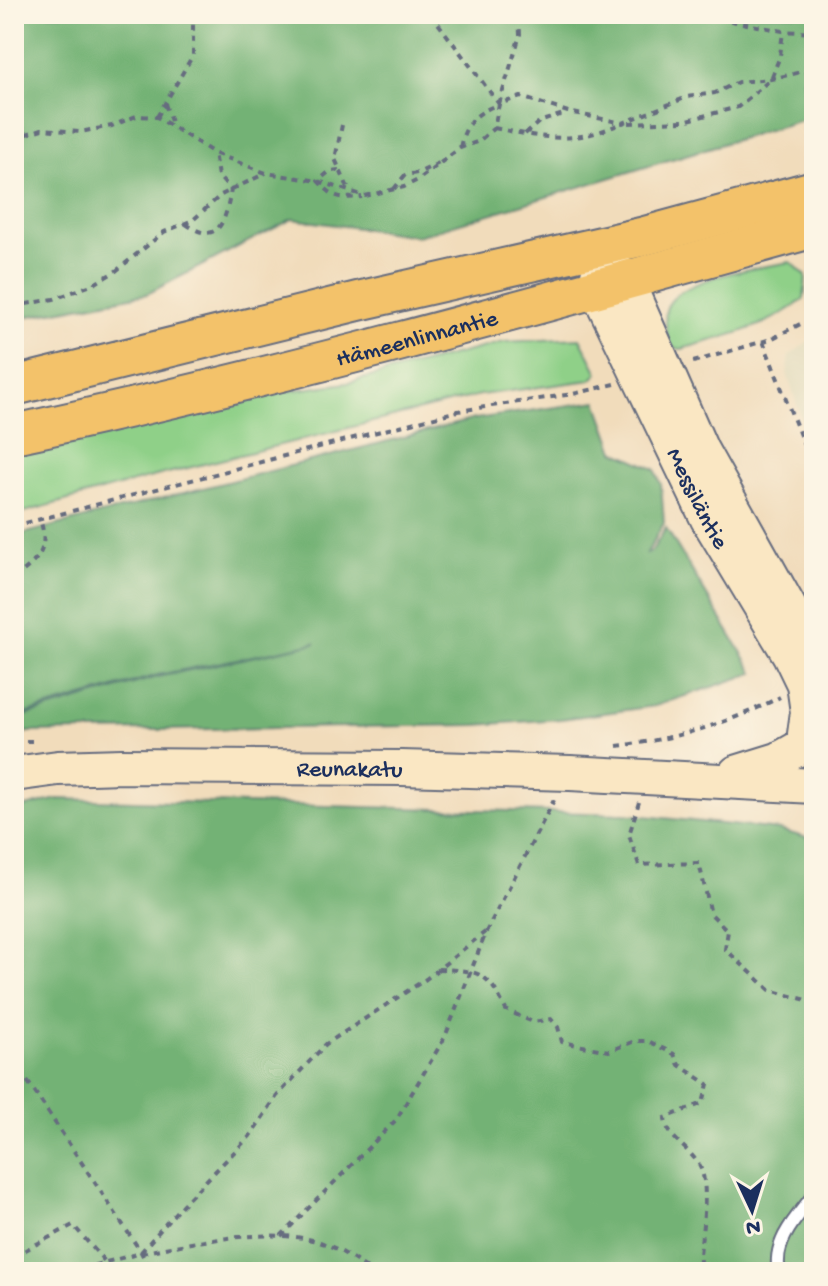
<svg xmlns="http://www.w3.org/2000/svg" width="828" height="1286" font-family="'Gochi Hand',sans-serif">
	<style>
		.built { fill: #e0d8b8 }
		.green { fill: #8fd088; stroke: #558073; stroke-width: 2 }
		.forest { fill: #73b274; stroke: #477069; stroke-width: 2 }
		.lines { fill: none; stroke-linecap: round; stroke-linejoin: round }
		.lane-casing { stroke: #666c7f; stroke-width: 16 }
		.secondary-casing { stroke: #666c7f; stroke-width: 38 }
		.primary-casing { stroke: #666c7f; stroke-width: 42 }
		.path { stroke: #666c7f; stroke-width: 4; stroke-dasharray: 6 6; stroke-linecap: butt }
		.lane { stroke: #fff; stroke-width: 12 }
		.secondary { stroke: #fae7c3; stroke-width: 34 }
		.primary { stroke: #f3c26a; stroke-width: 38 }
		.labels { text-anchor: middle; stroke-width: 6; stroke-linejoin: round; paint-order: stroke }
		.street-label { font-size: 24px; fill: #1b2f5e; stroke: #fcf5e5 }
	</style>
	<rect width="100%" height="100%" fill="#fcf5e5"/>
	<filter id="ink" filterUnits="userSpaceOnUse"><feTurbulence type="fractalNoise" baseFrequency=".0125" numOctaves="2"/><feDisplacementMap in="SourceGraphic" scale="16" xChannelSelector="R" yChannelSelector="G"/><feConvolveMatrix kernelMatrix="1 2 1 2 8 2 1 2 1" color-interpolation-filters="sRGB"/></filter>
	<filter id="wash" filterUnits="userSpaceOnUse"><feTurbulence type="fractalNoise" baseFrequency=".006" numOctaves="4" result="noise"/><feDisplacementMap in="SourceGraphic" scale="32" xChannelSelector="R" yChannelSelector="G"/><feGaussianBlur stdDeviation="1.8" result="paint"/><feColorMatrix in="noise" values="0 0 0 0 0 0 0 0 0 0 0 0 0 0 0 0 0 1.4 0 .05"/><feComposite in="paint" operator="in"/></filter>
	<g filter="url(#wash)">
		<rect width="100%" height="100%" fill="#f1dcbb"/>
		<!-- built -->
		<polygon class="built" points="814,337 814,456 787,374 789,356"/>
		<!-- green -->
		<g class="green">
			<path d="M791,262L806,276L804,299C768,328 724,337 681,349L669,347C668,337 664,320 666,310C675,277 763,267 791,262Z"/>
			<polygon points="580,338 598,373 591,380 480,395 148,478 14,515 14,452 251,396 347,383 504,342"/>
		</g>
		<!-- forest -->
		<g class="forest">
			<polygon points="14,14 814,14 814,72 803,78 808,118 417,236 292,219 147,294 14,319"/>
			<polygon points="597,401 615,451 655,469 661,484 664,523 647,553 651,552 666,528 754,673 655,706 561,719 476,725 28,732 14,736 14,719 157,677 316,643 158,675 14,717 14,536 475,419"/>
			<polygon points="57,799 625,814 780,830 814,840 814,1265 795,1272 14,1272 14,810"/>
		</g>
	</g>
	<g filter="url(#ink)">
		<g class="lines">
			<!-- lane casing -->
			<g class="lane-casing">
				<path id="lane" d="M779,1272C772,1242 797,1217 814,1195"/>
			</g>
			<!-- secondary casing -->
			<g class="secondary-casing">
				<g id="secondary">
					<path id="s1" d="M621,241C606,256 596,266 597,289L708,519L790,655L804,684L808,712L805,734"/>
					<polyline points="607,260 626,280 701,450 805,636"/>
					<polyline points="736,773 778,760 801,747"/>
					<path id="s2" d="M14,774L58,768L122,766L402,768L570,773L814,786"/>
				</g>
			</g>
			<!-- primary casing -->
			<g class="primary-casing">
				<g id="primary">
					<polyline points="14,386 358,301 641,237 814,190"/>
					<path id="s3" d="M14,434C283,377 549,302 814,228"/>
				</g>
			</g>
			<!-- path -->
			<g class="path">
				<path d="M431,14L499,104C476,113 465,122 460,148"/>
				<polyline points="695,14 783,31 814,33"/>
				<polyline points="165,104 172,124"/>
				<polyline points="499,104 520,35 519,14"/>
				<polyline points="157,117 193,55 193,14"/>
				<polyline points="629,123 684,121 738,107 771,79 780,56 783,31"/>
				<polyline points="342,125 335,159 349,190"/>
				<path d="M494,128C544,138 572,145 620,124"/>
				<polyline points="525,134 539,122 566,113"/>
				<polyline points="14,138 42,129 80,132 112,126 136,116 157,117 214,153 266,173 318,181 365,196 404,187 418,180 460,148 479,141 494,128 499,104 521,97 568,112 623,123 687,97 715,93 738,82 771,79 814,69"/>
				<path d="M339,170L330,171L318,181C334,198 339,199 362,197"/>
				<polyline points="394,189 405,175 418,173 439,163"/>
				<path d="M186,224C220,248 226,218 231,190L218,176L214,153"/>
				<polyline points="14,304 21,305 54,299 94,284 116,271 164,232 193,220 221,195 266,173"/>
				<polyline points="811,319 814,277"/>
				<polyline points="763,341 814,471"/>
				<polyline points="693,362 771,339 814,317"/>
				<polyline points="14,526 458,411 573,394 615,384"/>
				<path d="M14,578C38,560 50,551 40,519"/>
				<polyline points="14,741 37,741"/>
				<path d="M617,746C676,739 728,724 780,697"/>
				<polyline points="639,802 629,835 639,865 699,863 711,914 728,931 725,949 770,990 814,1002"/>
				<path d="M438,969C481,971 487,971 506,1010L533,1022L551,1019L558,1027L562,1042L609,1051L635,1041H648L674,1054L679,1065L708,1084L703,1103L665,1118C666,1139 692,1148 701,1169C711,1193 698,1244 700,1272"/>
				<polyline points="14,1061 141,1252 151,1272"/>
				<polyline points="281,1236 396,1120 445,1037 487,930 554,800"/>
				<polyline points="141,1252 182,1205 250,1136 277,1096 326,1044 426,979 485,932"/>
				<polyline points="14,1256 73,1225 114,1272"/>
				<path d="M72,1272C132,1253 266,1220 325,1244C342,1250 358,1263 373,1272"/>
			</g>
			<!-- lane -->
			<use href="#lane" class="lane"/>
			<!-- secondary -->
			<use href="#secondary" class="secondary"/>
			<!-- primary -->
			<use href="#primary" class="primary"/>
		</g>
	</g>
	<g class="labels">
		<!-- street labels -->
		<g class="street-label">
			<text dy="8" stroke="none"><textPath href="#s3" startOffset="414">Hämeenlinnantie</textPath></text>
			<text dy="8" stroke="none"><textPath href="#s1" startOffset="288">Messiläntie</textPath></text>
			<text dy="8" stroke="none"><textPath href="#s2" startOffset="336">Reunakatu</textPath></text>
		</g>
	</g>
	<!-- margin -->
	<rect width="828" height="1286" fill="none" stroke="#fcf5e5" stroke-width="48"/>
	<!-- north arrow -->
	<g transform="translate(752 1210) rotate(176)" stroke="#fcf5e5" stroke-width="6" paint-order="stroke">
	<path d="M0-6L14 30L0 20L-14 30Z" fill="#1b2f5e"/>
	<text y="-12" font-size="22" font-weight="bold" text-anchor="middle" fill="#1b2f5e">N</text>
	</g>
</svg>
